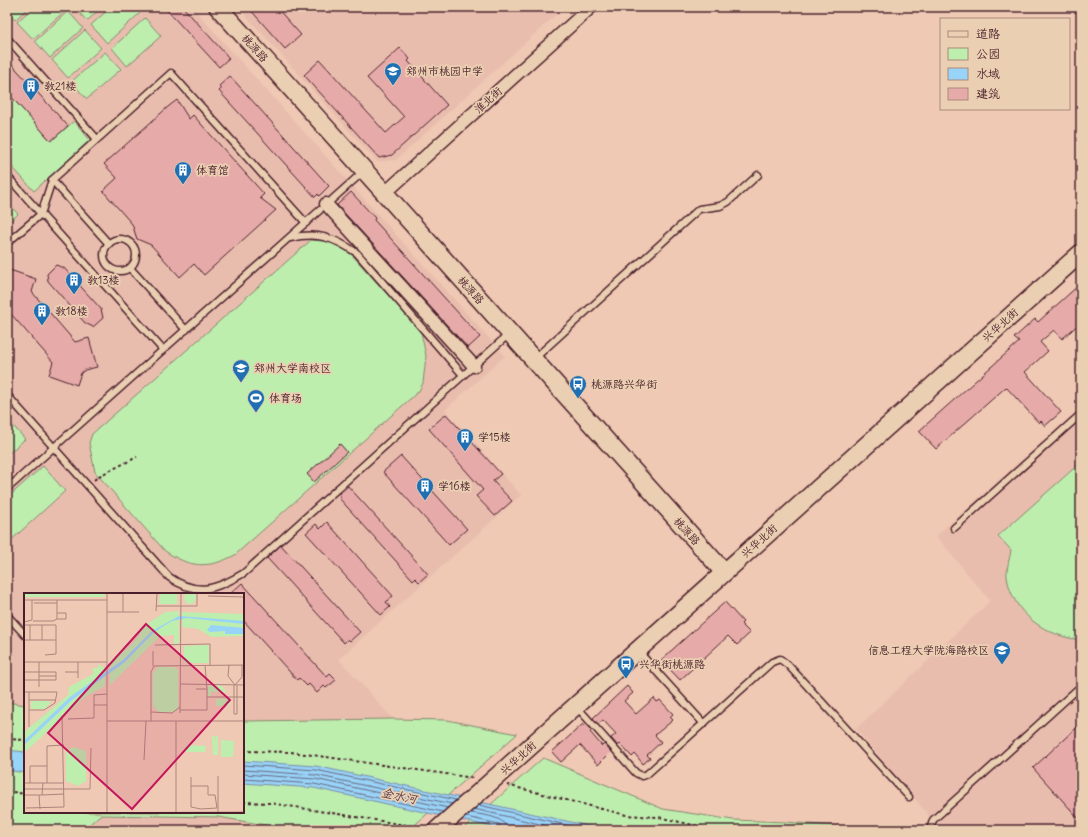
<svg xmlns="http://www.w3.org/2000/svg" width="1088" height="837" font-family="Delius,'LXGW WenKai TC',sans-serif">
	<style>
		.built { fill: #e9bdae }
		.green { fill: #bdeeae; stroke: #84866c }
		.water { fill: #98d3f8; stroke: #798ba6 }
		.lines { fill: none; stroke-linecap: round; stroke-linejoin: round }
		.shore { stroke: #69677d; stroke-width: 1 }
		.building { fill: #e6aba9; stroke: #4a1f2b }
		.lane-casing { stroke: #4a1f2b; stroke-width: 9 }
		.street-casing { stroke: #4a1f2b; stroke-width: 15 }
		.secondary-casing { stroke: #4a1f2b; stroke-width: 20 }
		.path { stroke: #4a1f2b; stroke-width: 2; stroke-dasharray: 3 3; stroke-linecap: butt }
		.lane { stroke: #ebcfb2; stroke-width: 6 }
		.street { stroke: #ebcfb2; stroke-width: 12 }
		.secondary { stroke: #ebcfb2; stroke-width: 17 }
		.labels { text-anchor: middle; stroke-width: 3.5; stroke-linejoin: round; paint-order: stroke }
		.street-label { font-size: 11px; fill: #4a1f2b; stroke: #ebcfb2 }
		.poi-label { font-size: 11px; fill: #4a1f2b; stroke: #ebcfb2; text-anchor: start }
		.water-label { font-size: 12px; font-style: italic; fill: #563a4a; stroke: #ebcfb2 }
		.inset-road { fill: none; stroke: #ad857d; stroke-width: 1 }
		.view { fill: #c2185b; fill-opacity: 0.15; stroke: #c2185b; stroke-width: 2 }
		.inset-edge { fill: none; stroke: #4a1f2b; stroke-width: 2 }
	</style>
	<rect width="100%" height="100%" fill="#efc9b4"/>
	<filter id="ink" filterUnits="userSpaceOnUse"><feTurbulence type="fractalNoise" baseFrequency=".025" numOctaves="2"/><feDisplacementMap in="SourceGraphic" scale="8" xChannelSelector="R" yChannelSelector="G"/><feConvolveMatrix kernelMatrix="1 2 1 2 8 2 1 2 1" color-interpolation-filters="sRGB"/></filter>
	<g filter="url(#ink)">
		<!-- built -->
		<g class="built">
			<polygon points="7,7 192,7 505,356 445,410 521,495 339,659 393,719 377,734 243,740 243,594 25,594 25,729 7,727"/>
			<polygon points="238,7 554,7 559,12 396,160 377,162"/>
			<polygon points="1081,407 1081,830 941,830 856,729 990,601 936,536"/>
			<polygon points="100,815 218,817 295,830 83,830"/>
		</g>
		<!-- green -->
		<g class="green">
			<polygon points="7,7 29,7 15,20 7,11"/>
			<polygon points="33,7 64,7 67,9 33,39 17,22"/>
			<polygon points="74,7 102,7 87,21"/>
			<polygon points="111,7 135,7 140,13 107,43 91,25"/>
			<polygon points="68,11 83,28 50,58 35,41"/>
			<polygon points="145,18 161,36 127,66 112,48"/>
			<polygon points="85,30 101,48 68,78 52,60"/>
			<polygon points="105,52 121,69 87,99 71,82"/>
			<polygon points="7,92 51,141 74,121 90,140 34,191 7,161"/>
			<polygon points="7,202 18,214 7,224"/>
			<path d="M311,240L333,242L352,255L421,332L426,356L423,383L419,391L235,555C209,569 190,568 165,551L95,472L89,443L92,434Z"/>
			<polygon points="7,419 25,439 7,455"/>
			<path d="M1081,462V640C1046,636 1013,615 1007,577C1006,569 1010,558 1011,550L998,536Z"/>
			<polygon points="43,466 65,491 7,544 7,498"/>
			<polygon points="7,702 25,705 25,812 243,812 243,721 393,719 447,720 517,734 409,830 295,830 218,817 100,815 83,830 7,830"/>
			<polygon points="543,758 663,809 733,820 786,822 882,830 462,830"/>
		</g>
		<!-- water -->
		<g class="water">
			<polygon points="7,750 25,752 25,773 7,770"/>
			<polygon points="243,761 316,766 607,830 506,830 314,788 243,783"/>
		</g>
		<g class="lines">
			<!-- shore -->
			<g class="shore">
				<polyline points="243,765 316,770 456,800"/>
				<polyline points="243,770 315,775 452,804"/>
				<polyline points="243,774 315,779 448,808"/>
				<polyline points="243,779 314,784 443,812"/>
				<polyline points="479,805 589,830"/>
				<polyline points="474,809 566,830"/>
				<path d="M471,813C482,815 506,816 507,830"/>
				<polyline points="466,817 499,824 502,830"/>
			</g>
		</g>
		<!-- building -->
		<g class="building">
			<polygon points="164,7 183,7 229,58 219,67"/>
			<polygon points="248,7 276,7 301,35 285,49"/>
			<polygon points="400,48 410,59 408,61 447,105 392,155 379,158 304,75 320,60 386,133 404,117 378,88 377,89 367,78"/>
			<polygon points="7,59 68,126 51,141 7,92"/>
			<polygon points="230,76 329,186 319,196 318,194 315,197 219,91 222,88 219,86"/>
			<polygon points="177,100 189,119 193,115 264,194 260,198 276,210 204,275 194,264 180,277 151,245 137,239 132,224 103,191 117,178 104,164 169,106"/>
			<polygon points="351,192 375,218 374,220 480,337 468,348 337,205"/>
			<polygon points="56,265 64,268 101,309 103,318 93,327 85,323 48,281 47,274"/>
			<polygon points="7,269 36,279 32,292 75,342 89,338 97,367 85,370 81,373 77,385 49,375 53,362 11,314 7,315"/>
			<polygon points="1081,283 1081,322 1062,339 1054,330 1040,342 1048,351 1025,372 1061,412 1045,426 1041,421 1039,423 1006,387 936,449 919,431 1019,342 1014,338 1035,319 1038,322"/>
			<polygon points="446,414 501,474 493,481 512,501 495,516 476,496 483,490 429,429"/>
			<polygon points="340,444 347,452 314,482 307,474"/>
			<polygon points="401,456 467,529 449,545 383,472"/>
			<polygon points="348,486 428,574 419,582 415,578 413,580 339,498 341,497 339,494"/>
			<polygon points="327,522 393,596 386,602 390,607 381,615 306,533 316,524 320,529"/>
			<polygon points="281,545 360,632 350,641 348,639 344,643 267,558"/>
			<polygon points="242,583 327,677 330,674 336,680 326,688 324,686 317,693 309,684 307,686 299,678 297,680 243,620 243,594 230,594"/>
			<polygon points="725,602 743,622 741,624 750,633 737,645 728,636 680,680 661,660"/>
			<polygon points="627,686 633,693 624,701 636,714 654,698 657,702 660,700 673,714 670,717 673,720 655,735 661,742 647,755 650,758 643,764 635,754 632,757 620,744 618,746 611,738 616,734 603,720 598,724 593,718"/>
			<polygon points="583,724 584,726 586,724 592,730 590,732 602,746 604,744 611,752 598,765 580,745 561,762 552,752"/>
			<polygon points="1077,727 1081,732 1081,821 1033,768"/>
		</g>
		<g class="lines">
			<!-- lane casing -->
			<g class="lane-casing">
				<g id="lane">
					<polyline points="7,38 97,139"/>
					<polyline points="7,176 163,350"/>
					<polyline points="326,205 364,171"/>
					<path d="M290,238C318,232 333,237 357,253L463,375"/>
					<circle cx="120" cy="255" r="16"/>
					<polyline points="7,243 41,214 52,180"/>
					<polyline points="109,244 52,180 171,73 306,223"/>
					<polyline points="130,268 186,330"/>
					<polyline points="535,358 699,209 720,206 728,202 758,175"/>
					<path d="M7,395L169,577C197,597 217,589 244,573L509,334"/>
					<polyline points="7,489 320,210"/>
					<polyline points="954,528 1081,414"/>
					<polyline points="7,615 25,635"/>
					<polyline points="638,651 704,724"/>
					<polyline points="1076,691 1081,697"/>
					<polyline points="577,707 636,773 642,776 647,774 772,662 780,659 788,665 909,797"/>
					<polyline points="930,830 933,820 1081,686"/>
				</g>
			</g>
			<!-- street casing -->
			<g class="street-casing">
				<g id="street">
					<polyline points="385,193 591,7"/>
					<polyline points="326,204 474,366"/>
				</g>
			</g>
			<!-- secondary casing -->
			<g class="secondary-casing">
				<g id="secondary">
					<polyline points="218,7 724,572"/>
					<polyline points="437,830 1081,253"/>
				</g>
			</g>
			<!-- path -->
			<g class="path">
				<polyline points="94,480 99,476 137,457"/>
				<polyline points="7,739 25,740"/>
				<polyline points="243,751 291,752 474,778"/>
				<polyline points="507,785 626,815 658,817 715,830"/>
				<polyline points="7,791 25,794"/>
				<polyline points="243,802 270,803 424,828"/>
			</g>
			<!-- lane -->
			<use href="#lane" class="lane"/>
			<!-- street -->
			<use href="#street" class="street"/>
			<!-- secondary -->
			<use href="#secondary" class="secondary"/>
		</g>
	</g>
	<!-- icons -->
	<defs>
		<g id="school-pin" transform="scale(0.9)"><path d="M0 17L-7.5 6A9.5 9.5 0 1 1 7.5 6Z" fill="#1f6fb2" stroke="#ebcfb2"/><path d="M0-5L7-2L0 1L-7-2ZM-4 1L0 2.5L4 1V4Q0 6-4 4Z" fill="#fff"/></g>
		<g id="building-pin" transform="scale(0.9)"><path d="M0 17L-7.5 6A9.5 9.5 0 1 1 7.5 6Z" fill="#1f6fb2" stroke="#ebcfb2"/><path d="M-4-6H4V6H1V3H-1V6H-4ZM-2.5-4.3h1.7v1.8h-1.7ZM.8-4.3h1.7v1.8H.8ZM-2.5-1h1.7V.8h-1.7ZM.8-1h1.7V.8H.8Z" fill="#fff"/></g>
		<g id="university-pin" transform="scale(0.9)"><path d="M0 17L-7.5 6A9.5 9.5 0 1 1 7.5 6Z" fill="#1f6fb2" stroke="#ebcfb2"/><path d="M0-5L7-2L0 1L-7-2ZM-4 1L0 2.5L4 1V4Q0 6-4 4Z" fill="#fff"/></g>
		<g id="bus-pin" transform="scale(0.9)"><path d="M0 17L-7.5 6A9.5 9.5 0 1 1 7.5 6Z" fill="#1f6fb2" stroke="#ebcfb2"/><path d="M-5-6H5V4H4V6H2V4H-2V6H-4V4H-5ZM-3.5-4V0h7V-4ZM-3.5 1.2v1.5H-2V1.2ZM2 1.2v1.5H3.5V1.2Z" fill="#fff"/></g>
		<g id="stadium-pin" transform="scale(0.9)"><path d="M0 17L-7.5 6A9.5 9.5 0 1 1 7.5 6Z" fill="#1f6fb2" stroke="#ebcfb2"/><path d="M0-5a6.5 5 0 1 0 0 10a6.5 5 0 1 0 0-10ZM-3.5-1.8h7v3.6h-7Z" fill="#fff"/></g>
	</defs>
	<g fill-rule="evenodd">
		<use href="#school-pin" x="393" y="71"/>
		<use href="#building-pin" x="31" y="86"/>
		<use href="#building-pin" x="183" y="170"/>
		<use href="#building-pin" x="74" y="280"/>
		<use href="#building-pin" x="42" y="311"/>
		<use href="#university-pin" x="241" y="368"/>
		<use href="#bus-pin" x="578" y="384"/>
		<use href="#stadium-pin" x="256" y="398"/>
		<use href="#building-pin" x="465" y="437"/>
		<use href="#building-pin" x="425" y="486"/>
		<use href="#university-pin" x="1002" y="650"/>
		<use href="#bus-pin" x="626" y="664"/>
	</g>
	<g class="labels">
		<!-- street labels -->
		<g class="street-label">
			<text transform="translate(255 48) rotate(48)" y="4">桃源路</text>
			<text transform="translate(488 100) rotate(-42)" y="4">淮北街</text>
			<text transform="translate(471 290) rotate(48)" y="4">桃源路</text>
			<text transform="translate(1000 325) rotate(-42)" y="4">兴华北街</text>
			<text transform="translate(687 531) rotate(48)" y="4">桃源路</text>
			<text transform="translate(759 541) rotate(-42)" y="4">兴华北街</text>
			<text transform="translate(518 758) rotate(-42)" y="4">兴华北街</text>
		</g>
		<!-- poi labels -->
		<g class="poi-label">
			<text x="406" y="75">郑州市桃园中学</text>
			<text x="44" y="90">教21楼</text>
			<text x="196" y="174">体育馆</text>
			<text x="87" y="284">教13楼</text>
			<text x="55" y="315">教18楼</text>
			<text x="254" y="372">郑州大学南校区</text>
			<text x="591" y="388">桃源路兴华街</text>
			<text x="269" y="402">体育场</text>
			<text x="478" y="441">学15楼</text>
			<text x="438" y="490">学16楼</text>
			<text x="989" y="654" text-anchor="end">信息工程大学陇海路校区</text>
			<text x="639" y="668">兴华街桃源路</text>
		</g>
		<!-- water labels -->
		<g class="water-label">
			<text transform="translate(399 796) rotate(12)" y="4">金水河</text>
		</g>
	</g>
	<!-- overview -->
	<g transform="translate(24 593)">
		<rect width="220" height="220" fill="#efc9b4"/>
		<path d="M160 5a6 6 0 1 1 12 0a6 6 0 1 1-12 0ZM0,0H81V4H0ZM153,0V11H135L136,1ZM155,18V50L150,51V42L136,43L86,92V68L104,55L115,43L117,35L141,19ZM158,19L220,21V43L187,44L174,36L158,34ZM185,52V70H160V53ZM74,71L81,75V93L61,104L0,160V139L44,102L45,94L69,81V75H74ZM134,74H150L154,77V116L149,119H135L129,113V80ZM184,93H198L202,99H187V103H184ZM192,106H206V112L192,113ZM7,108H26V110L21,116H7ZM188,143H191V150L192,143H194V162H189ZM197,147L210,148L209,164H197ZM162,152L182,153L181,159H162ZM50,154L62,158V188L54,193L42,188V158Z" fill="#bdeeae"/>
		<path d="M155,23L220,28V31L163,25L148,28L130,39L101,69L48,107L0,152V148L46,104L99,67L128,38ZM187,32L220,35V41H201V38L186,39L183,37Z" fill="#98d3f8"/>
		<path class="inset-road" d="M184,3L220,4M0,7H83M10,10H33M132,13H173V0M132,18L133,0M83,19H115M99,19V0M33,20H42V26H33M9,28H29L33,26V7M0,29L8,27V7M0,32H32V61L21,62M6,32V47M0,47H32M18,47V32M131,52L186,51V72M129,58V73M0,69H83M15,69V94M54,69V85M181,72L183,96M205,72L204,83L211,92L218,84V72M0,79H32V87H0M41,79H54M15,83H32M156,91L220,92M210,92V121H213V92M0,99H33L31,110L20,117H5M183,104H220M5,107H32M70,112H83M156,117H183V96H172M127,119L148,120L156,114M156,120L157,0M44,126L70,125V102L83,101M83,128H220M127,128V79L130,73L220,72M152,128V219M5,134V99M120,167L122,128M167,184V214L177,216L193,215L191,202H184V193H167M0,190H39M6,190V173H23M23,190V153L40,152M0,196H66L67,155M0,202H18L19,190M15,202L16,216M18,202L40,201M2,215L40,214L38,123M194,219V183M12,220L220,219M83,220V0"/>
		<path class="view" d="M122,31L206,107L108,216L24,140Z"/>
		<rect width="220" height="220" class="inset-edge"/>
	</g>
	<!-- margin -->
	<rect width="1088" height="837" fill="none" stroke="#ebcfb2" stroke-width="24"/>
	<rect x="12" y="12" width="1064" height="813" fill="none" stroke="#4a1f2b" stroke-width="1.5" filter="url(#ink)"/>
	<!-- legend -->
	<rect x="940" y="18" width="130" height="92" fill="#ebcfb2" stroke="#ab897c"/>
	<rect x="948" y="31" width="20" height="6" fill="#ebcfb2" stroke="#ab897c"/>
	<text x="976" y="38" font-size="12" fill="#4a1f2b">道路</text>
	<rect x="948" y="48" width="20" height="12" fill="#bdeeae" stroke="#ab897c"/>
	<text x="976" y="58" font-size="12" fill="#4a1f2b">公园</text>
	<rect x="948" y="68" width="20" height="12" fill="#98d3f8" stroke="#ab897c"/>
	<text x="976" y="78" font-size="12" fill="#4a1f2b">水域</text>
	<rect x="948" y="88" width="20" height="12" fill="#e6aba9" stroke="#ab897c"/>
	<text x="976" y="98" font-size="12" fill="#4a1f2b">建筑</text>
</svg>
